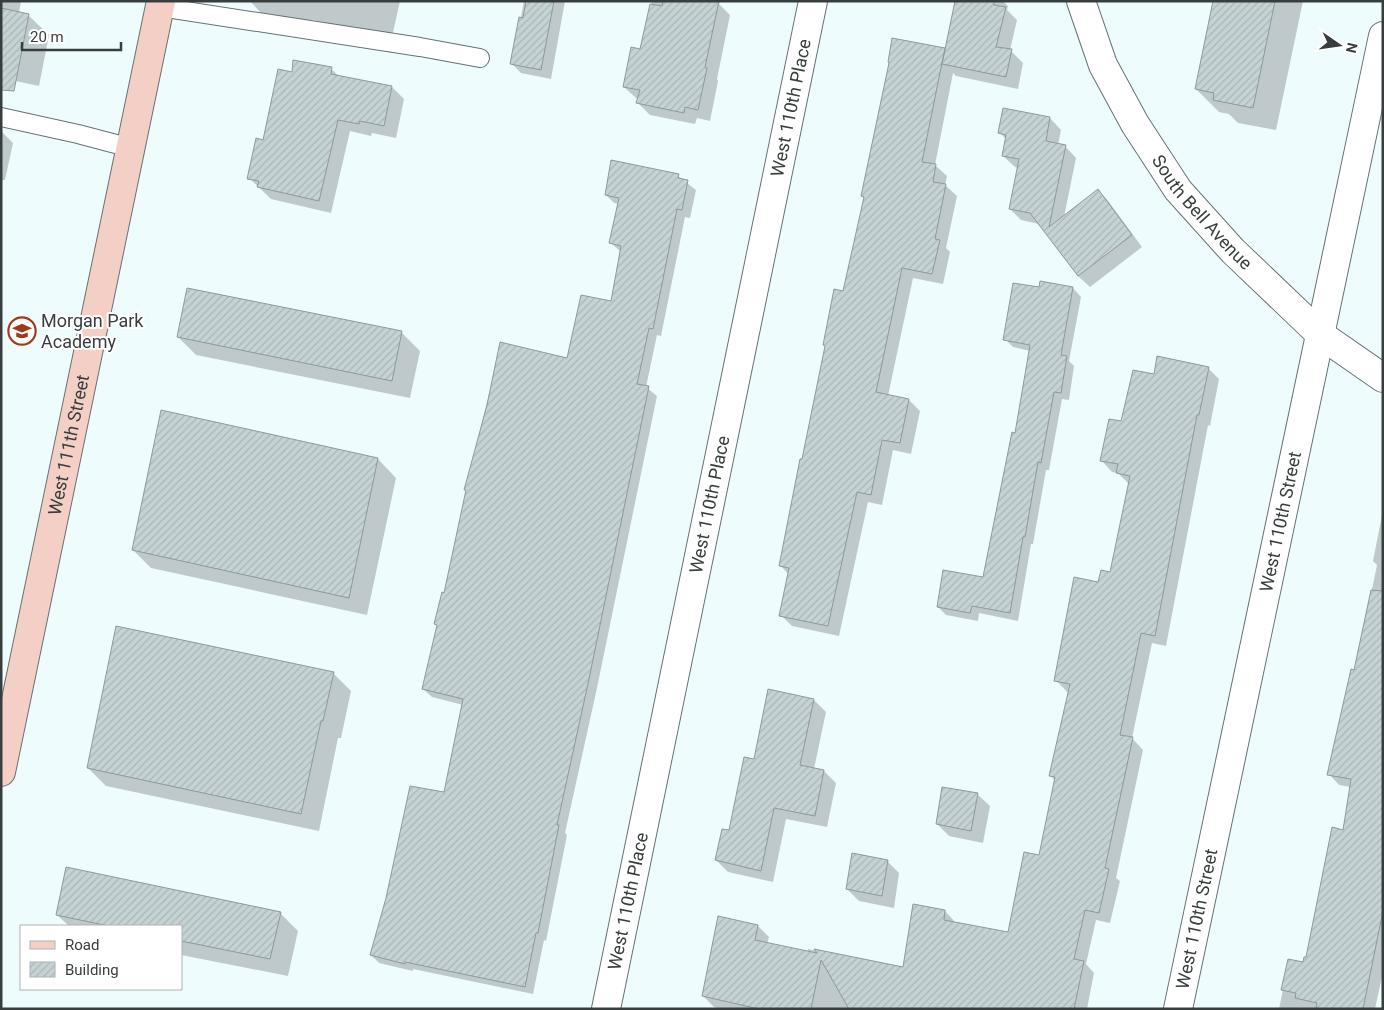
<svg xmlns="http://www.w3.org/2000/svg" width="1384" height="1010" font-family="Roboto,sans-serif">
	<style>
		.shadow { fill: #0003 }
		.building { fill: url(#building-hatch); stroke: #8d999b }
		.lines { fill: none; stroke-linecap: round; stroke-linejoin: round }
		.lane-casing { stroke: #667173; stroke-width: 20 }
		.street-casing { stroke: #667173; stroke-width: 30 }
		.secondary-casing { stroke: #667173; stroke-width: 30 }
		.lane { stroke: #fff; stroke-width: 18 }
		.street { stroke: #fff; stroke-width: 28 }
		.secondary { stroke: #f4cfc5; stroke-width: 28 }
		.labels { text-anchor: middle; stroke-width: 4; stroke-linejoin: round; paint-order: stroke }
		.street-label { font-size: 18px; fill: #383d3e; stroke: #fff }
		.poi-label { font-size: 18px; fill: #383d3e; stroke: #fff; text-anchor: start }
	</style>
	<defs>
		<pattern id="building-hatch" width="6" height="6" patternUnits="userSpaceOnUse" patternTransform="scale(1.25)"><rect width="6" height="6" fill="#c6d3d5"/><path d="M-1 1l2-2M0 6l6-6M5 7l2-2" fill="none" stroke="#abb6b8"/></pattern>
	</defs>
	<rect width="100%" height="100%" fill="#effcfe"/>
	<!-- shadow -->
	<g class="shadow">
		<polygon points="1,1 21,1 19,13 28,15 49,35 39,86 1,78"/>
		<polygon points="250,1 400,1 392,37 312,20 311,25 262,14"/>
		<polygon points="524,1 565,1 551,79 521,73 512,64"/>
		<polygon points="652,1 720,1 719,4 730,15 717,79 718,81 710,121 697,118 695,124 650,115 638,103 639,99 636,98 624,87 641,51"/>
		<polygon points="956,1 1003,1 1008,6 1007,10 1017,20 1010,50 1023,63 1018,89 956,76 953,73 935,165 947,176 945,185 957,196 946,248 950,252 943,284 913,278 888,396 909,400 920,411 911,454 893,450 882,505 868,502 839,636 792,626 781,615 789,575 781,566 803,461 844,293 865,198 862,196 944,49 946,51"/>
		<polygon points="1214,1 1303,1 1276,130 1238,123 1229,114 1219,112 1196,89"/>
		<polygon points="331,69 339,76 392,87 404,99 396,138 372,133 371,136 350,131 331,213 271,199 249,178 293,73"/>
		<polygon points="1050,118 1061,130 1058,145 1065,146 1076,158 1064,217 1098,190 1109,202 1142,247 1090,287 1078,276 1039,224 1021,220 1010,209 1018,168 1015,167 1003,156 1007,140 1000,133"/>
		<polygon points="1,131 13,143 5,180 1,180"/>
		<polygon points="678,176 696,190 690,218 685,217 661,336 657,335 646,387 657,396 597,688 565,833 567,835 546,941 544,940 533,994 413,969 413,971 379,963 371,955 445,793 463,705 432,697 423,689 438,626 436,624 445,594 467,491 466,489 501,344 568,360 612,302 621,252 611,243 619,204 614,203 606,195"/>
		<polygon points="1073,288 1081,297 1069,361 1074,366 1069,400 1062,399 1049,470 1046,470 1033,544 1031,544 1018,621 979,613 978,621 946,615 938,607 984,578 1016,434 1030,351 1013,347 1005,339 1040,289"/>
		<polygon points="188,289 402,333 420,351 410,398 196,355 178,337"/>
		<polygon points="1208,368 1219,379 1210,426 1208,425 1166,646 1152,643 1132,738 1143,750 1116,878 1120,881 1110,923 1096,920 1086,964 1094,973 1087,1009 722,1009 714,1007 703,996 758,926 769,937 767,944 808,953 808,949 904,969 945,911 956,923 1009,934 1040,856 1055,781 1051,776 1069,692 1067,692 1056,680 1099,584 1111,574 1129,484 1118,473 1112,472 1101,460 1122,423 1155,375"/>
		<polygon points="378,459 396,478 367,615 151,568 133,550"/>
		<polygon points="1382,515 1383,972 1375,1009 1279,1009 1289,960 1304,964 1307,958 1344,831 1351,787 1339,785 1329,774 1355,671 1377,565 1373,561"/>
		<polygon points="333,673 351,691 341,738 338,738 319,831 106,786 88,768"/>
		<polygon points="814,700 826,712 814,769 824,771 836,783 827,827 786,819 773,882 728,872 716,860 730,832 755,761"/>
		<polygon points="977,794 990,806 983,843 949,836 937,824"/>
		<polygon points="887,861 899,873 894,908 859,901 847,889"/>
		<polygon points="280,913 298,931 288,976 181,955 181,926 69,926 57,915"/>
	</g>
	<!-- building -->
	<g class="building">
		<polygon points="526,1 554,1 541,70 510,64 519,17 523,18"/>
		<polygon points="663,1 719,1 705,67 707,68 698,110 685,107 684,113 636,103 640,90 623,87 631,47 640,49 650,4 662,6"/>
		<polygon points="955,1 994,1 994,5 1006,7 996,47 1012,49 1006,77 942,64"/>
		<polygon points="1213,1 1275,1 1253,108 1213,100 1214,93 1195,89"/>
		<polygon points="1,8 29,14 14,91 1,90"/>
		<polygon points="892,38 945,48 922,162 936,164 933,182 946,184 935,239 940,240 932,274 902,268 876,392 909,399 900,443 882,440 871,495 857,492 828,626 779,616 789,568 779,566 800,459 802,459 825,346 823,345 834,289 843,291 864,197 861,196 889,63 888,62"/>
		<polygon points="293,60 332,67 331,74 392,86 384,126 360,121 359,124 338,120 319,201 257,187 259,181 247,179 256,138 263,140 278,69 292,72"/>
		<polygon points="1003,108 1050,117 1046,141 1066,145 1049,227 1098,189 1132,235 1078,276 1030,213 1009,209 1019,159 1002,156 1006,135 998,133"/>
		<polygon points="611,160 679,174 678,178 688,180 682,210 677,209 653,329 649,328 637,384 649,386 589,679 557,825 559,825 538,933 536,933 525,987 405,962 405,964 370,955 386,898 410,786 444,792 463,699 422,689 437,625 434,624 442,592 444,593 466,490 464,490 487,405 500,342 567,358 581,295 611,301 621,246 609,243 619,198 605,195"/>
		<polygon points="1040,281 1073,287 1061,355 1067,356 1061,393 1054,392 1041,463 1038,462 1025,537 1023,537 1010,613 972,606 970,613 937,607 943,570 983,577 1012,432 1015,433 1030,345 1003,340 1013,283 1039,287"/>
		<polygon points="187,288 402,331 392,381 177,337"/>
		<polygon points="1157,356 1209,367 1199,415 1197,415 1155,636 1141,633 1120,735 1133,737 1105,868 1109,869 1099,913 1085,910 1074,959 1084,961 1074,1009 849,1009 821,960 811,1009 759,1009 702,996 718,916 758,925 755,940 817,953 814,949 903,967 913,904 945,910 944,920 1008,932 1024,852 1039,855 1055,777 1049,776 1070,684 1054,681 1074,577 1098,582 1101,570 1110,572 1130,476 1116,473 1118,464 1100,461 1109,419 1121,421 1133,370 1154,374"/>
		<polygon points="161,410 378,458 349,598 132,550"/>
		<polygon points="1371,590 1383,591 1383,911 1363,1009 1316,1009 1317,1003 1295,998 1296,993 1281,990 1288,959 1303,962 1304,957 1306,957 1332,827 1343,830 1351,779 1327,775 1351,669 1354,670"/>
		<polygon points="116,626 334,672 323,721 321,721 301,814 87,768"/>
		<polygon points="768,689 814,699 800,765 824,770 815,816 774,808 761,871 715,860 722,829 729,830 744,757 754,759"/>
		<polygon points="942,787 978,793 971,831 936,824"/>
		<polygon points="852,853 888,860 882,896 846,889"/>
		<polygon points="66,867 281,912 270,959 181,941 181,926 109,926 56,915"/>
	</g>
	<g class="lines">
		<!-- lane casing -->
		<g class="lane-casing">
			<g id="lane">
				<polyline points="160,7 420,47 480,58"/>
				<polyline points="1,117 78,134 131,148"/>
			</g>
		</g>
		<!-- street casing -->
		<g class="street-casing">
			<g id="street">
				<path id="s1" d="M1081,1L1103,65L1135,124L1178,190L1233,251L1321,335L1383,378"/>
				<path id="s2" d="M606,1009L813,1"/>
				<path id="s3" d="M1178,1009L1383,36"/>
			</g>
		</g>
		<!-- secondary casing -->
		<g class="secondary-casing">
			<g id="secondary">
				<path id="s4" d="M1,772L161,1"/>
			</g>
		</g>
		<!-- lane -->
		<use href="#lane" class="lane"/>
		<!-- street -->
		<use href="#street" class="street"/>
		<!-- secondary -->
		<use href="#secondary" class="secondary"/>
	</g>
	<!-- icons -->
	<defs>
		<g id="school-ring" transform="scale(1.4375)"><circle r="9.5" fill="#fff" stroke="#a03919" stroke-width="1.5"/><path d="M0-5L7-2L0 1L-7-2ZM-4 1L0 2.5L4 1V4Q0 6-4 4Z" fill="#a03919"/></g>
	</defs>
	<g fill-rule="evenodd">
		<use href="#school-ring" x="22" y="331"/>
	</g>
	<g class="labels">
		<!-- street labels -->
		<g class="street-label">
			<text dy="6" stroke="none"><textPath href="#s2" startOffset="920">West 110th Place</textPath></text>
			<text dy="6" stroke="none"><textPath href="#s1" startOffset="246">South Bell Avenue</textPath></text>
			<text dy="6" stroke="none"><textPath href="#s4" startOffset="334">West 111th Street</textPath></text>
			<text dy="6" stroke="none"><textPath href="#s2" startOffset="515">West 110th Place</textPath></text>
			<text dy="6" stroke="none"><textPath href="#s3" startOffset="498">West 110th Street</textPath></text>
			<text dy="6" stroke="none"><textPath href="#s2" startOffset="110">West 110th Place</textPath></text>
			<text dy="6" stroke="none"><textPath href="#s3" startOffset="92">West 110th Street</textPath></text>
		</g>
		<!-- poi labels -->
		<g class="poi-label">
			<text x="41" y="327">Morgan Park<tspan x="41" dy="21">Academy</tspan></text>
		</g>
	</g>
	<!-- border -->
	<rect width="1384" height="1010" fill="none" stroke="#383d3e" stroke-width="5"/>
	<!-- legend -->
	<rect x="20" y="925" width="162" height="65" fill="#ffffff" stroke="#afb1b2"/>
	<rect x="30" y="941" width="25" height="8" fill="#f4cfc5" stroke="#afb1b2"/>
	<text x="65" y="950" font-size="15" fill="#383d3e">Road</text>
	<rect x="30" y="962" width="25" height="15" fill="url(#building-hatch)" stroke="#afb1b2"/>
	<text x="65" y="975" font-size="15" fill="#383d3e">Building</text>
	<!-- north arrow -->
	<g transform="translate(1339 45) rotate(103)" stroke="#ffffff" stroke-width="4" paint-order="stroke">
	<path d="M0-4L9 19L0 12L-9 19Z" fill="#383d3e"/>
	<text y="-8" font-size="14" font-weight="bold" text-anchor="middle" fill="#383d3e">N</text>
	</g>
	<!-- scale -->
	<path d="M22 42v8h99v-8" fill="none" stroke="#383d3e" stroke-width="2.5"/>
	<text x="30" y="42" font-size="15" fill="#383d3e" stroke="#ffffff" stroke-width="4" paint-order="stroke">20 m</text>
</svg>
